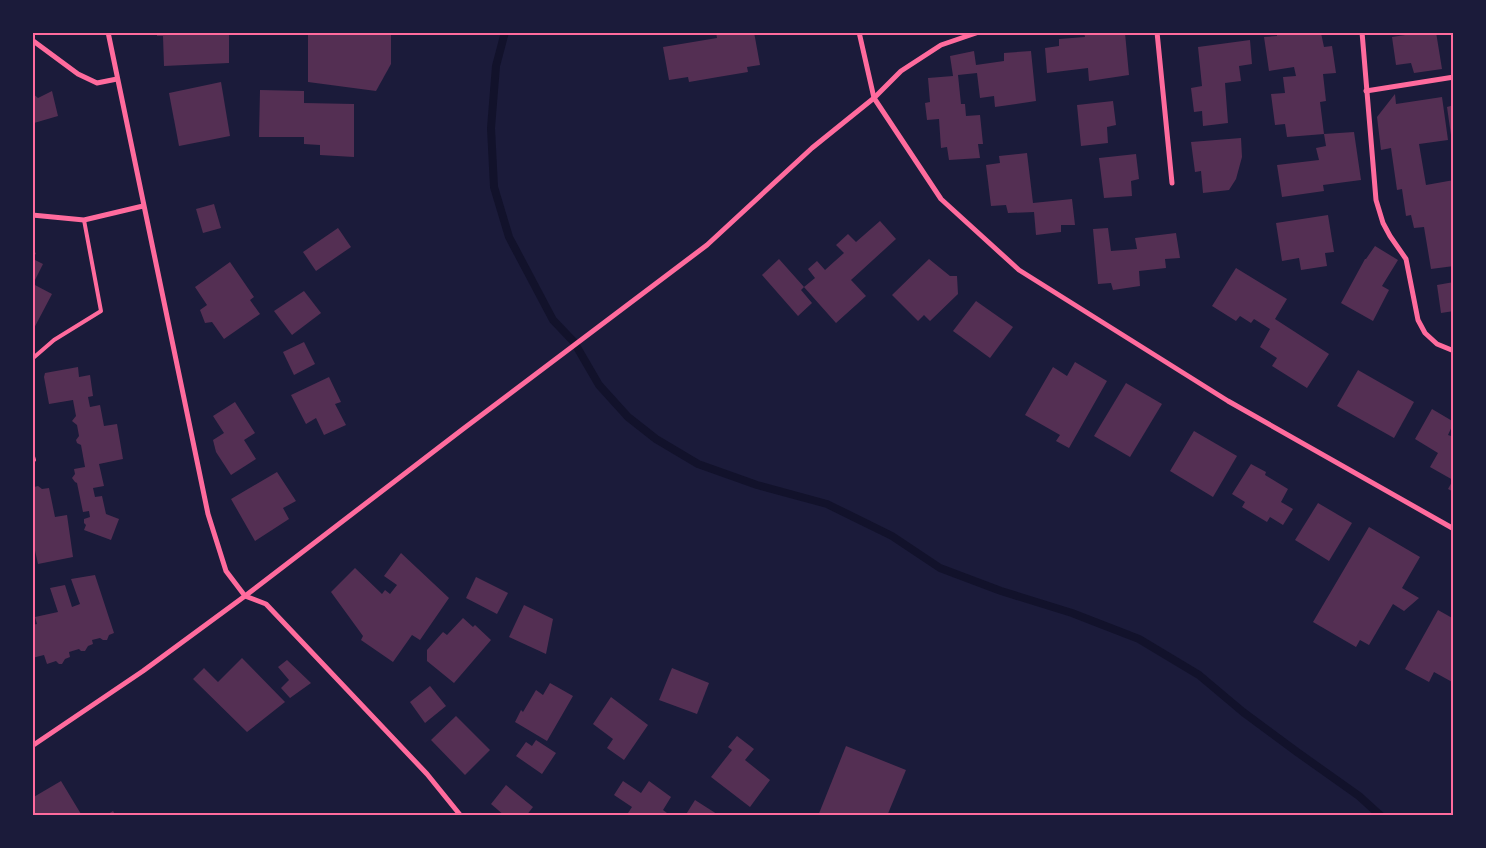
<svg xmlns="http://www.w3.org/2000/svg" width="1486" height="848" font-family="Quicksand,sans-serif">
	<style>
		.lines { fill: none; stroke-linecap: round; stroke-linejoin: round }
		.stream { stroke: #12122b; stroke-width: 8 }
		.building { fill: #542f53 }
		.service { stroke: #ff6b9d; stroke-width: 4 }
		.minor { stroke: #ff6b9d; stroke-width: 5 }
		.neatline { fill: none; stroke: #ff6b9d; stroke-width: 2 }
	</style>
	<rect width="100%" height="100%" fill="#1b1b3a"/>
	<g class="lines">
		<!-- stream -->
		<polyline class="stream" points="505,32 496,66 491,128 494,187 509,237 553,320 574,342 599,385 628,417 656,439 698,464 757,485 827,504 892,536 940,568 1001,591 1072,613 1139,639 1199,675 1243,712 1297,752 1359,796 1381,816"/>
	</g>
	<!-- building -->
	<g class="building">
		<polygon points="157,32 229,32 229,63 164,66 163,36 157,36"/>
		<polygon points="308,32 391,32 391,64 376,91 308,82"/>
		<polygon points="716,32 754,32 760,65 747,67 748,72 718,77 689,82 688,77 669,80 663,47 717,38"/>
		<polygon points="1084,32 1110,32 1110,35 1125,33 1129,75 1089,81 1088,68 1047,73 1045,48 1059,46 1059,39 1085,37"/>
		<polygon points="1277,32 1321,33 1324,47 1332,46 1336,73 1323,74 1326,101 1320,102 1324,134 1354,132 1361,180 1323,185 1324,191 1282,197 1277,165 1319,160 1316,148 1326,146 1324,134 1287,137 1285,124 1275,125 1271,94 1285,93 1283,77 1296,76 1294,67 1269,71 1264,37 1277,36"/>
		<polygon points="1425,32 1436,32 1442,69 1414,73 1411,63 1396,65 1392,37"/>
		<polygon points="1250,40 1252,64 1239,66 1241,81 1225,83 1228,123 1203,126 1202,111 1194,112 1191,88 1202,86 1198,47"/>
		<polygon points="974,51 976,65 1004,61 1004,53 1031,51 1036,101 995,107 994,96 980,98 977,73 958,75 961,104 965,104 966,116 980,115 983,144 978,144 980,158 949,160 947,147 941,148 939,119 927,120 925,103 930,102 928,78 953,76 950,56"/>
		<polygon points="221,82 230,136 179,146 169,93"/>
		<polygon points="260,90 304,91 304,103 354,104 354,157 320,155 320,145 304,144 304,137 259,137"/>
		<polygon points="52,91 58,116 34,123 32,119 32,93 38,98"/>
		<polygon points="1395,94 1396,104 1442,97 1448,140 1419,144 1426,185 1454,180 1454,266 1431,269 1424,227 1414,228 1411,215 1406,216 1402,189 1397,190 1391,148 1381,150 1377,117"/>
		<polygon points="1113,101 1116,125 1107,127 1108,143 1081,146 1077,105"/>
		<polygon points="1454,105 1454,135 1451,135 1447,107"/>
		<polygon points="1241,138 1242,157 1236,179 1229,190 1203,193 1201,171 1195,172 1191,142"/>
		<polygon points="1027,153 1033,203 1072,199 1075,225 1061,225 1061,232 1036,235 1034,212 1008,213 1006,205 991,206 986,165 1000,163 999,156"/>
		<polygon points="1136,154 1139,179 1131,181 1132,196 1104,198 1099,158"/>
		<polygon points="214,204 221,228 203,233 196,209"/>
		<polygon points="1328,215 1334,252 1325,253 1327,266 1301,270 1299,258 1282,261 1276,223"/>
		<polygon points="880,221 896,239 851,280 866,296 836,323 804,287 801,290 812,303 798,316 762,275 779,259 804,287 815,278 808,269 817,261 825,270 835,261 844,253 836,245 848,234 856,242"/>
		<polygon points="338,228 351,247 316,271 303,252"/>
		<polygon points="1108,228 1111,251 1137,249 1135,238 1176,233 1180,258 1165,259 1166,268 1139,271 1140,286 1113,290 1111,283 1098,284 1093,229"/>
		<polygon points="1375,246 1398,260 1382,286 1389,290 1373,321 1341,303 1365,259 1366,259"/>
		<polygon points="32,251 36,253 33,259 43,264 33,284 52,294 32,332"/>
		<polygon points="929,259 950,276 957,276 958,294 930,321 924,315 918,321 892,295"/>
		<polygon points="230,262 254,297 250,300 260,314 224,339 212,322 205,323 200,310 207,305 195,287"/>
		<polygon points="1236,268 1287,299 1275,319 1329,354 1307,388 1272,366 1277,358 1260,347 1270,329 1254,319 1251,323 1240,316 1236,321 1212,306"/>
		<polygon points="1454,282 1454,311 1441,313 1437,285"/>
		<polygon points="304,291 321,313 292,335 274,311"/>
		<polygon points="976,301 1013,327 990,358 953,331"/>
		<polygon points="304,342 315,364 294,375 283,352"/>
		<polygon points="1075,362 1107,381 1069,448 1056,441 1060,435 1025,415 1053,367 1067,376"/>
		<polygon points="78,367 79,377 90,375 93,396 88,397 90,407 100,405 104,426 117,424 123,459 99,464 104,486 93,488 95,497 102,496 106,514 119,519 111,540 84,530 86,525 84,523 84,519 90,517 89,511 83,512 77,483 75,482 72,478 75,474 74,469 85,467 81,445 77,443 76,440 79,436 77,425 72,421 76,416 73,400 49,404 44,377 45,373"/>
		<polygon points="1358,370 1414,402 1394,438 1337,406"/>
		<polygon points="329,377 341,402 335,404 346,425 324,435 316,418 306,424 291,395"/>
		<polygon points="1126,383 1162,404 1130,457 1094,436"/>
		<polygon points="235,402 255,433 244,440 256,459 231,475 216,452 213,440 224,433 213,416"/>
		<polygon points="1432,409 1454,422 1448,435 1454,437 1454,492 1448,489 1453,480 1430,467 1438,453 1415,439"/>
		<polygon points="1194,431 1237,456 1213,497 1170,471"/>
		<polygon points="1251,464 1266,472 1265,475 1288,489 1281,502 1293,509 1283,525 1270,517 1267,522 1242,507 1245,502 1232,494"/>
		<polygon points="277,472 296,501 283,508 289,519 255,541 231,499"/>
		<polygon points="38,486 42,489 49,488 55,517 67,515 73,557 38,564 34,546 32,546 32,491 34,487"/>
		<polygon points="1318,503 1352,523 1329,561 1295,540"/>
		<polygon points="1369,527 1420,557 1402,588 1419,598 1404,611 1393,604 1369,645 1360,640 1356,647 1313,622"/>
		<polygon points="401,553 449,598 420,640 412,635 393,662 361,640 363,636 331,592 355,568 382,594 385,590 390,594 397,585 384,576"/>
		<polygon points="95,575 114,633 109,635 107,640 103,640 100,638 92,640 93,644 88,646 85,651 81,651 79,649 69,652 70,657 65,659 62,664 59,664 56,661 47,664 44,655 32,658 32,625 37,624 35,617 58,612 50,588 65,585 72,607 80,604 71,579"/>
		<polygon points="476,577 508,593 497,614 466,598"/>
		<polygon points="524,605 553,619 546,654 509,637"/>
		<polygon points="1438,610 1454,619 1454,683 1434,672 1429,682 1405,669"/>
		<polygon points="463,618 473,627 475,625 491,640 454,683 427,661 427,650 443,632 447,635"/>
		<polygon points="242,658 285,702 247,732 193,679 204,668 218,682"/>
		<polygon points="287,660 311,683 290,698 281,688 289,680 278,667"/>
		<polygon points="672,668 709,683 697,714 659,700"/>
		<polygon points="550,683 573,696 547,741 515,722 521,710 523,712 536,690 543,695"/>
		<polygon points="430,686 446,706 425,723 410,702"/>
		<polygon points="611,697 648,725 624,760 607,748 613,739 593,724"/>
		<polygon points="456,716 490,750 465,775 431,740"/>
		<polygon points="737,736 754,749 745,760 770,780 750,807 711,777 732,750 728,747"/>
		<polygon points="536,740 556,753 542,774 516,756 526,742 532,746"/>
		<polygon points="846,746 906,770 887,816 818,816"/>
		<polygon points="61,781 81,814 79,816 62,816 61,814 59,816 32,816 32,798"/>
		<polygon points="623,781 641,793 649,781 671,797 663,810 671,816 626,816 632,807 614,795"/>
		<polygon points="506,785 533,807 526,816 505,816 491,804"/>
		<polygon points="695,800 720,816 685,816"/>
		<polygon points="113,811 116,816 105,816"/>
	</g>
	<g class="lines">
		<!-- service -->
		<g class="service">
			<polyline points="32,359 54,340 101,311 84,220"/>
			<polyline points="32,453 34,460"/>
		</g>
		<!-- minor -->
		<g class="minor">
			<polyline points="108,32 208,514 226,571 245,596 266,604 427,774 461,816"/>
			<polyline points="859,32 874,98 941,199 1019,270 1228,401 1454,529"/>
			<polyline points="1157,32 1172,183"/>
			<polyline points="1362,32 1376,200 1383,223 1390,236 1406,259 1418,320 1425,333 1437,344 1454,351"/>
			<polyline points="32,40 78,74 97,83 117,79"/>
			<polyline points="1366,91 1454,77"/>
			<polyline points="32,215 84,220 143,206"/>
			<polyline points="32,746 143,671 245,596 463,429 707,245 812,148 874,98 901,71 941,45 979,32"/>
		</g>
	</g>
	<!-- border -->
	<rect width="1486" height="848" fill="none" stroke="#1b1b3a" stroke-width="68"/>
	<rect x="34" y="34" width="1418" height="780" class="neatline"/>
</svg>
